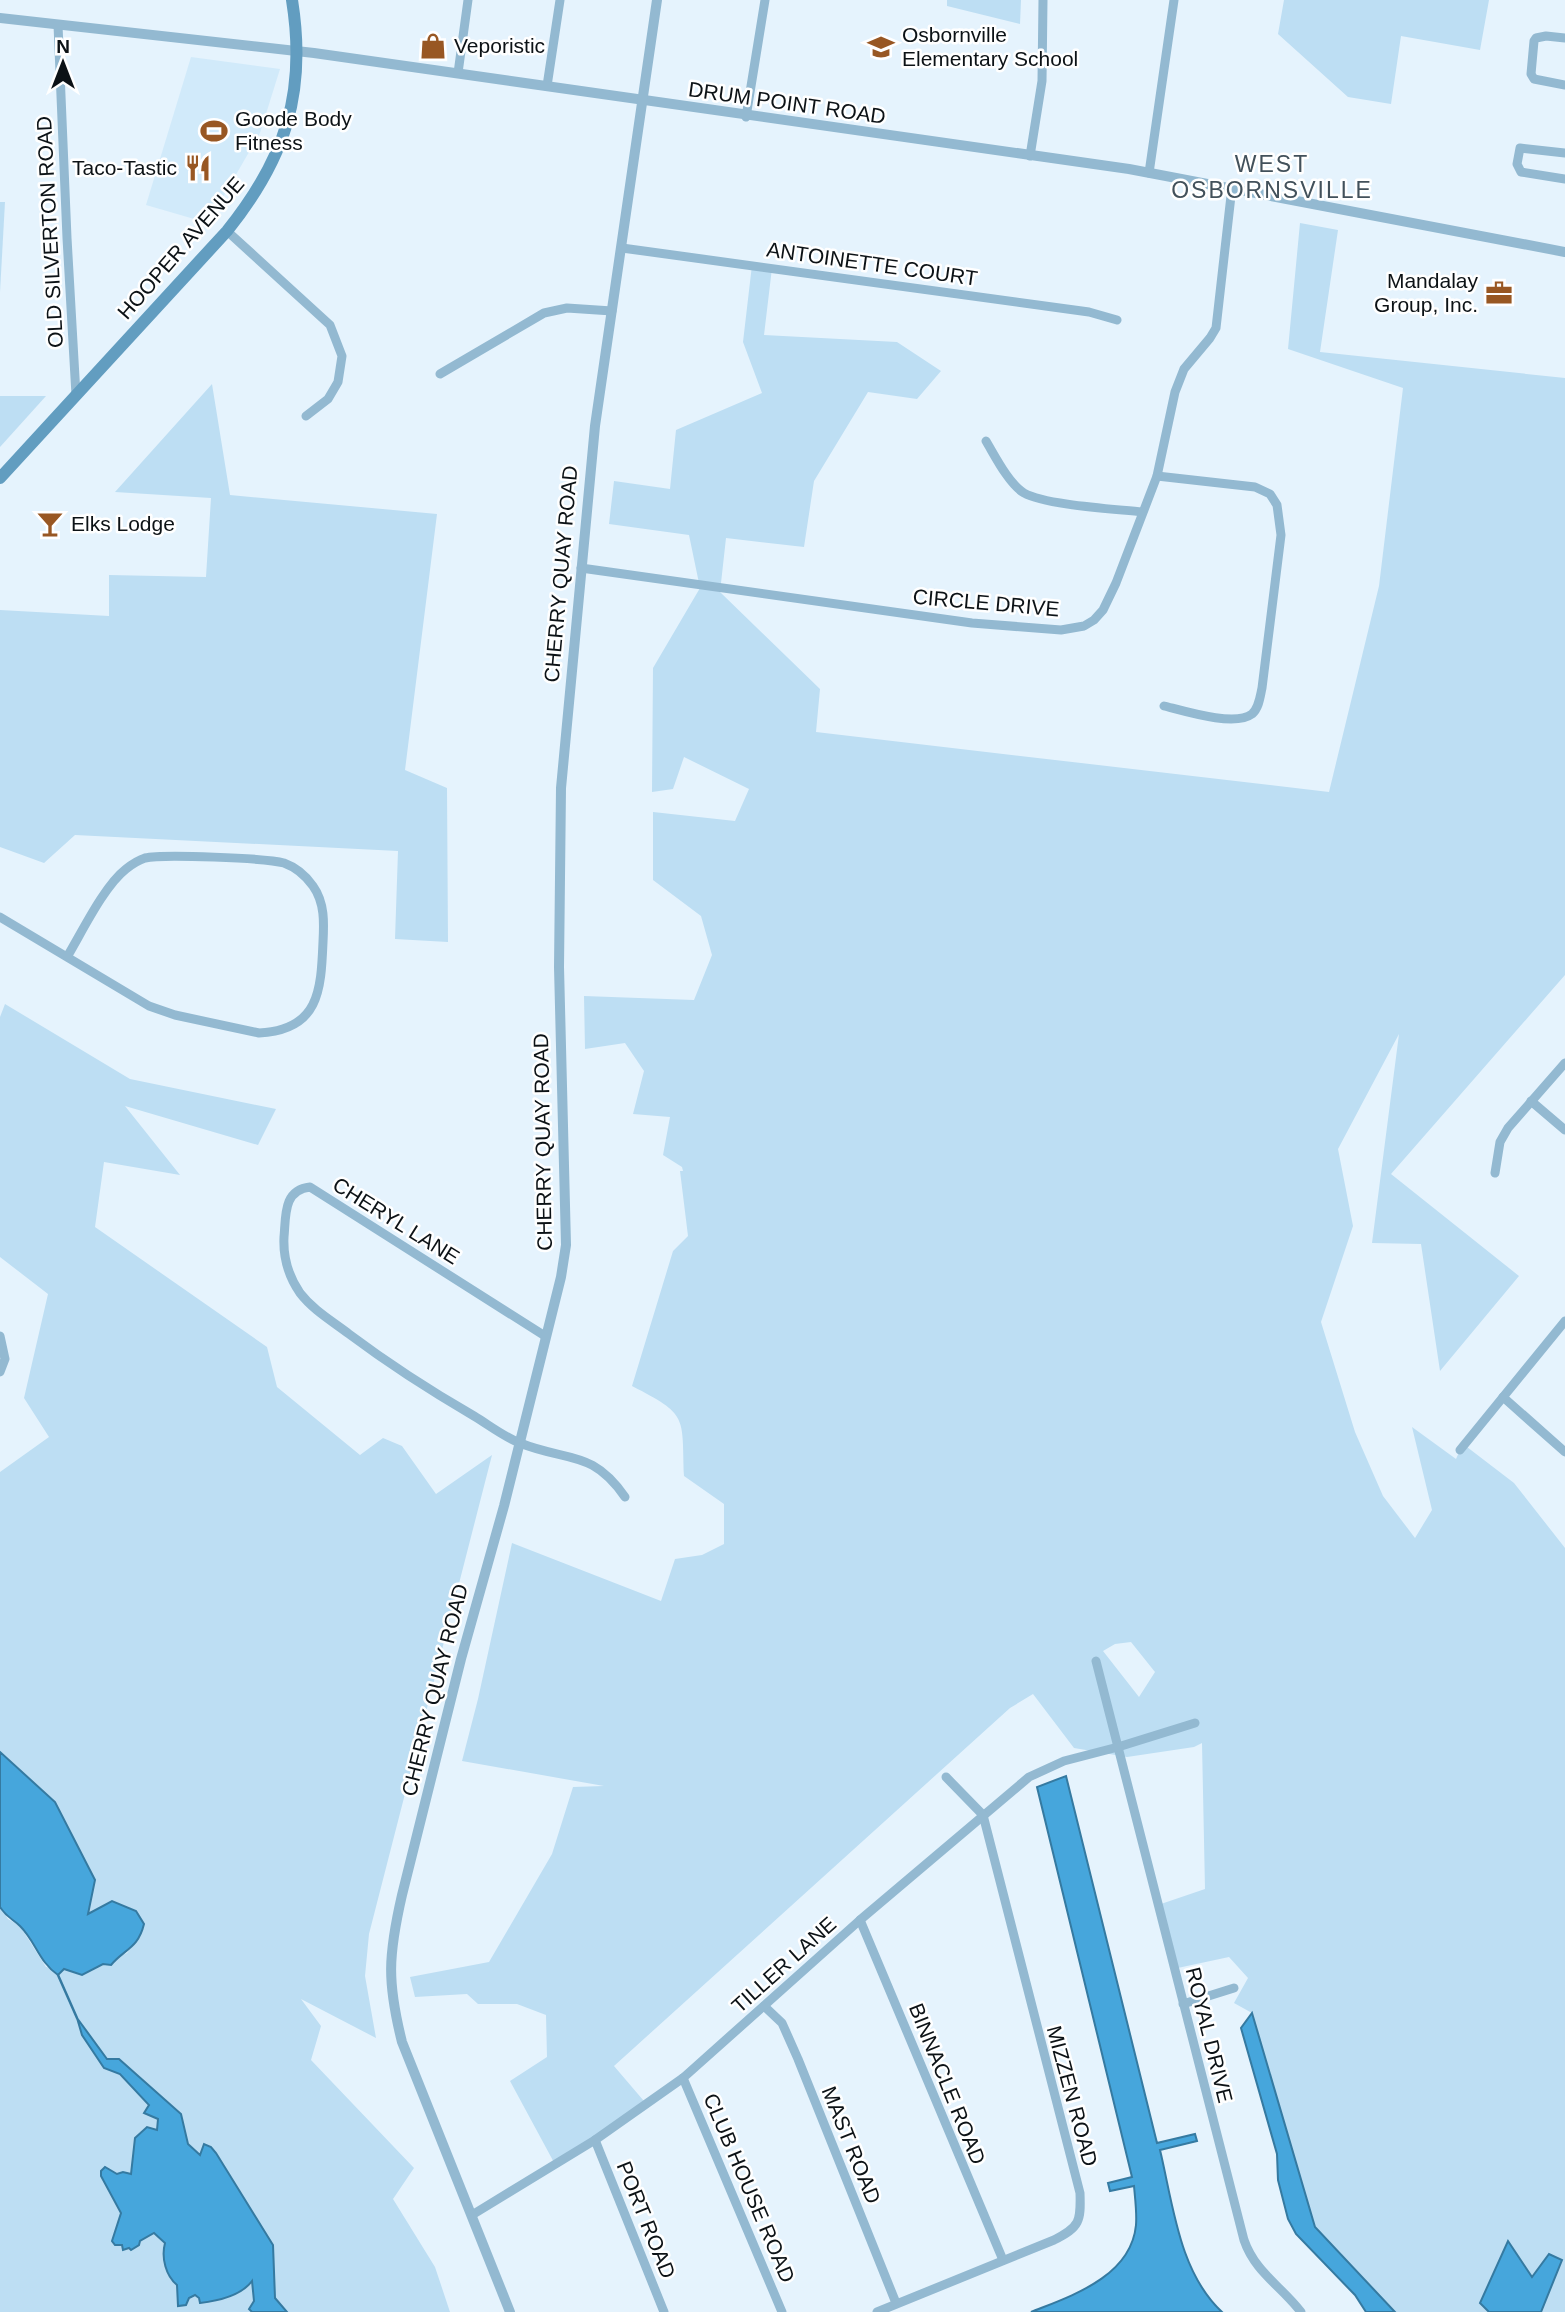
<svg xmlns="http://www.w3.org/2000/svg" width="1565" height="2312" font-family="Helvetica,sans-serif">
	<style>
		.built { fill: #d1eafa }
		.green { fill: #bddef3; fill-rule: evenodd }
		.water { fill: #46a6dc; stroke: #357aa1; stroke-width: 2 }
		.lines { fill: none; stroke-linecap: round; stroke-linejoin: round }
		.stream { stroke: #357aa1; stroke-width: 2.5 }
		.minor { stroke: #93b9d1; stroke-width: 9 }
		.tertiary { stroke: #93b9d1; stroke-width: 10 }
		.secondary { stroke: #629dc0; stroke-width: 12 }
		.labels { text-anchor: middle; stroke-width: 5; stroke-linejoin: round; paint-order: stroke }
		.poi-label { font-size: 21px; fill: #0c1216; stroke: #fff; text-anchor: start }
		.street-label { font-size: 21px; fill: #0c1216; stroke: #fff }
		.neighbourhood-label { font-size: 23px; letter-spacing: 2px; fill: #42515b; stroke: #fff }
	</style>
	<rect width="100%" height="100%" fill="#e5f3fd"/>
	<!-- built -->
	<polygon class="built" points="191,57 280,69 260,133 208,223 146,205"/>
	<!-- green -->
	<g class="green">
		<polygon points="947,0 1021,0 1020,24 947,6"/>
		<polygon points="1284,0 1489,0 1480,50 1401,36 1391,104 1348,97 1278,34"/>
		<polygon points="0,202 5,202 0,292"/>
		<path d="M1300,223L1338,230L1320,352L1565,378V975L1391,1174L1519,1276L1440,1371L1421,1244L1372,1243L1399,1034L1338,1149L1353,1226L1321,1322L1355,1432L1383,1496L1415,1538L1432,1510L1412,1427L1456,1459L1460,1450L1467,1447L1514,1483L1565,1548V2312H1541L1532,2278L1480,2303L1489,2312H1395L1315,2227L1252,2013L1234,2003L1248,1978L1229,1957L1173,1969L1158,1905L1205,1889L1202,1743L1194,1747L1127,1757L1074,1748L1033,1694L1010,1708L614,2066L649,2107L557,2168L510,2081L547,2057L546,2015L517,2004H478L467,1994L415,1997L410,1977L489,1962L552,1854L573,1787L604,1786L462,1761L478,1699L512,1543L661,1601L675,1559L702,1555L724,1544V1504L684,1476C682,1415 688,1415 632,1386L673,1251L688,1236L680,1171H683L682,1167L663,1155L670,1117L633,1114L644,1071L625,1043L585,1049L584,996L694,1000L712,955L701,916L653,880V812L735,821L749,789L684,757L673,789L652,792L653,668L700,588L689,535L609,524L614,481L670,489L676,430L762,393L743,342L752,265L772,268L764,335L897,342L941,371L917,399L868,392L814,481L804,547L726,538L720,592L820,689L816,732L1329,792L1379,586L1403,388L1288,349ZM1131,1642L1155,1672L1139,1697L1103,1651L1115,1644Z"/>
		<polygon points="212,384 230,495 437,514 405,770 447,788 448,942 395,939 398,851 75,835 44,863 0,847 0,610 109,616 109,575 206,577 211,498 115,492"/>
		<polygon points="0,396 46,396 0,447"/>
		<polygon points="5,1004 130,1079 276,1109 258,1145 125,1106 180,1175 104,1162 95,1227 267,1347 277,1387 360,1455 383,1438 402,1446 436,1494 492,1455 369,1934 365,1976 376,2038 301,1999 321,2026 311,2060 414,2168 393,2199 435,2267 450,2312 287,2312 275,2298 273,2245 188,2144 181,2114 107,2059 79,2020 82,2035 149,2105 145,2113 158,2119 158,2131 135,2138 131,2174 117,2174 110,2171 101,2176 140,2241 154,2233 166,2244 177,2285 178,2306 195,2295 199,2298 252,2280 254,2301 249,2308 252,2312 0,2312 0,1907 8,1919 20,1926 46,1967 64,1969 82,1975 103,1964 111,1965 116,1958 127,1953 141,1934 87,1914 55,1802 0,1752 0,1472 49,1437 24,1398 48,1294 0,1257 0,1017"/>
	</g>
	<!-- water -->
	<g class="water">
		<path d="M0,1752L55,1802L95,1880L88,1914L112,1901L136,1911L144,1924C138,1949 124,1949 111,1965L103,1964L82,1975L64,1969L58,1975C39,1962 36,1942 20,1926C13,1919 7,1918 0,1907Z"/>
		<path d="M1066,1776L1157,2143L1195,2134L1197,2141L1160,2150C1173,2204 1179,2272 1222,2312H1031C1071,2296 1131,2277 1136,2225C1137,2212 1135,2198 1134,2186L1110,2191L1108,2183L1132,2177L1037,1787Z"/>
		<polygon points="1252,2013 1315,2227 1395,2312 1366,2312 1355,2295 1296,2234 1288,2219 1278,2180 1277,2154 1241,2028"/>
		<path d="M77,2018L107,2059H119L181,2114L188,2144L200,2155L204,2144L211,2147L216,2153L273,2245L275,2298L287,2312H252L249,2309L254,2301L252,2281C241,2296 217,2301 200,2303L199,2298L195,2295L189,2298L186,2305L178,2306L177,2285C166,2276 161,2258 165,2243L154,2233L140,2241L139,2245L131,2250L129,2248L123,2250L122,2245H115L112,2241L121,2213L101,2176V2171L105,2167L117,2174L123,2172L131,2174L135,2138L147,2127L157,2130L158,2119L144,2113L149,2105L120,2074L104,2068L82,2035Z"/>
		<polygon points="1508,2241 1532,2277 1549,2254 1562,2260 1541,2312 1489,2312 1480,2303"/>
	</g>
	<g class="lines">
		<!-- stream -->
		<polyline class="stream" points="58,1975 77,2018"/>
		<!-- minor -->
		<g class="minor">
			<polyline points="58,25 67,238 76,395"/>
			<polyline points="1565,38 1546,36 1536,38 1534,41 1531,74 1534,79 1565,85"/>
			<polyline points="458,73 468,0"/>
			<polyline points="547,86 560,0"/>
			<polyline points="746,117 765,0"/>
			<polyline points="1565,153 1520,148 1517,164 1521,172 1565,179"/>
			<polyline points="1030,156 1042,81 1043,0"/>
			<polyline points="1149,173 1174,0"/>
			<polyline points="227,231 330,325 342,356 338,382 328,399 306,416"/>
			<polyline points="622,248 1089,312 1117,320"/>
			<polyline points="440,374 544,313 567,308 612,311"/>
			<path d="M986,441C995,456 1009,484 1024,493C1045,505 1115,509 1142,512"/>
			<path d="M1157,476L1255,487L1270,494L1277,505L1281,535L1262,688C1260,697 1259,708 1252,714C1235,727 1184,711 1164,706"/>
			<polyline points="581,568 972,623 1061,630 1084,626 1094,620 1103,610 1116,583 1157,476 1175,392 1184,369 1210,338 1216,328 1232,187"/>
			<path d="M0,917L149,1006L175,1015L259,1033C319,1030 321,991 323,942C324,923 325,903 313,886C306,876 295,867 284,863C266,858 162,854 145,858C139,860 131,865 126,869C104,886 82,932 67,957"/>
			<polyline points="1531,1101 1565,1130"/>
			<polyline points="1495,1173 1500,1142 1508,1128 1565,1063"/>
			<polyline points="0,1336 5,1359 0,1372"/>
			<path d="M545,1336L310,1187C283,1190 286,1216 284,1237C283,1257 289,1277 300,1293C313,1310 332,1321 349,1334C389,1364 431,1391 474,1416C489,1425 504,1437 520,1443C567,1462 592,1449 625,1497"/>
			<polyline points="1503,1397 1565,1452"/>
			<polyline points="1460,1450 1565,1321"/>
			<path d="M1096,1661L1244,2240C1255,2272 1281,2286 1301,2312"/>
			<polyline points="860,1920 1003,2260"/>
			<polyline points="1183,2004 1234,1988"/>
			<polyline points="764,2006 782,2023 798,2059 896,2303"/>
			<polyline points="683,2078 782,2312"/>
			<polyline points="595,2140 664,2312"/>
			<polyline points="472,2215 595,2140 683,2078 860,1920 1029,1777 1064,1761 1118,1747 1195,1723"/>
			<path d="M877,2312L1054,2240C1080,2227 1081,2221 1080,2193L983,1815L946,1777"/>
		</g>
		<!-- tertiary -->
		<g class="tertiary">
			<polyline points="0,18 314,53 1129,169 1565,252"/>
			<path d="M510,2312L402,2042C387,1982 388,1956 402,1895L461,1659L504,1506L561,1277L566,1245L559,967L561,788L595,426L657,0"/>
		</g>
		<!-- secondary -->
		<path class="secondary" d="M0,478L227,231C285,159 307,93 292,0"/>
	</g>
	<!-- icons -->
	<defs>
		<g id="shop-bare" transform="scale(2.1)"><path d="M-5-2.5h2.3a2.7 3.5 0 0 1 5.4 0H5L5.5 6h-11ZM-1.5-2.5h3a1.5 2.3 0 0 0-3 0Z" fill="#985723" stroke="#fff" stroke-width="2.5" paint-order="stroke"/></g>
		<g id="school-bare" transform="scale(2.1)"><path d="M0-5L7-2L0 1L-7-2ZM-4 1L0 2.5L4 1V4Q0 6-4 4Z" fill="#985723" stroke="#fff" stroke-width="2.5" paint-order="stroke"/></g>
		<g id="stadium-bare" transform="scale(2.1)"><path d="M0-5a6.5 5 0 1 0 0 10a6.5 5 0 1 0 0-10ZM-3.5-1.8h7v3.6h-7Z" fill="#985723" stroke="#fff" stroke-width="2.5" paint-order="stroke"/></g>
		<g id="restaurant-bare" transform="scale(2.1)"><path d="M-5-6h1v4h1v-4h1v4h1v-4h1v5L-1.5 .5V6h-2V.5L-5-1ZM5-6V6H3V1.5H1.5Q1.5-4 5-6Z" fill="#985723" stroke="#fff" stroke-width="2.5" paint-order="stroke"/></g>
		<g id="office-bare" transform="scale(2.1)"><path d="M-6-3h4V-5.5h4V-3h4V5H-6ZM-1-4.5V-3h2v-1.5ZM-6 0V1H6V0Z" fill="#985723" stroke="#fff" stroke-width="2.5" paint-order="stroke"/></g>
		<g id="bar-bare" transform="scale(2.1)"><path d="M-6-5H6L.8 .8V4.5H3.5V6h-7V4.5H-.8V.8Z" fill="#985723" stroke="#fff" stroke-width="2.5" paint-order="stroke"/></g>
	</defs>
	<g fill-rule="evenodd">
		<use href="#shop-bare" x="433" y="46"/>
		<use href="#school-bare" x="881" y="47"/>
		<use href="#stadium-bare" x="214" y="131"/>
		<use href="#restaurant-bare" x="198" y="168"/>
		<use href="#office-bare" x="1499" y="293"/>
		<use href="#bar-bare" x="50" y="524"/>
	</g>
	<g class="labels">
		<!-- poi labels -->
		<g class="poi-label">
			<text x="902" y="42">Osbornville<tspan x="902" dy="24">Elementary School</tspan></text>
			<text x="454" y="53">Veporistic</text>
			<text x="235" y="126">Goode Body<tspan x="235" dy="24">Fitness</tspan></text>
			<text x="177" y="175" text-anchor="end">Taco-Tastic</text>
			<text x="1478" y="288" text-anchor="end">Mandalay<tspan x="1478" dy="24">Group, Inc.</tspan></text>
			<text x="71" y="531">Elks Lodge</text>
		</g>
		<!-- street labels -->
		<g class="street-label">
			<text transform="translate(787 103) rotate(8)" y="7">DRUM POINT ROAD</text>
			<text transform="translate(50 232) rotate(-93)" y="7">OLD SILVERTON ROAD</text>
			<text transform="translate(181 248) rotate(-49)" y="7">HOOPER AVENUE</text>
			<text transform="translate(872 264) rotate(8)" y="7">ANTOINETTE COURT</text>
			<text transform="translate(561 574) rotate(-85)" y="7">CHERRY QUAY ROAD</text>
			<text transform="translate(986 603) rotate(5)" y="7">CIRCLE DRIVE</text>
			<text transform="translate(543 1142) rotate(-91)" y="7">CHERRY QUAY ROAD</text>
			<text transform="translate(396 1221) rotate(32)" y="7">CHERYL LANE</text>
			<text transform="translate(435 1690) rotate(-76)" y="7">CHERRY QUAY ROAD</text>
			<text transform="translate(784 1965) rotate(-42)" y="7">TILLER LANE</text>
			<text transform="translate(1209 2035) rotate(76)" y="7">ROYAL DRIVE</text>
			<text transform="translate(947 2084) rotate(68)" y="7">BINNACLE ROAD</text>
			<text transform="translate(1072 2096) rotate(75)" y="7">MIZZEN ROAD</text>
			<text transform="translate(851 2145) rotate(68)" y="7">MAST ROAD</text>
			<text transform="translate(749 2188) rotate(67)" y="7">CLUB HOUSE ROAD</text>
			<text transform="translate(646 2220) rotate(68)" y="7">PORT ROAD</text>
		</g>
		<!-- neighbourhood labels -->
		<g class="neighbourhood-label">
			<text x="1272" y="172">WEST<tspan x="1272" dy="26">OSBORNSVILLE</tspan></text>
		</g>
	</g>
	<!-- north arrow -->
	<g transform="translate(63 63)" stroke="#ffffff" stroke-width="5" paint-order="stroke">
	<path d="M0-5L12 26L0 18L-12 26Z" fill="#0c1216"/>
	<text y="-10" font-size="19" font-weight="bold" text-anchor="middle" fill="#0c1216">N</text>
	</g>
</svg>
